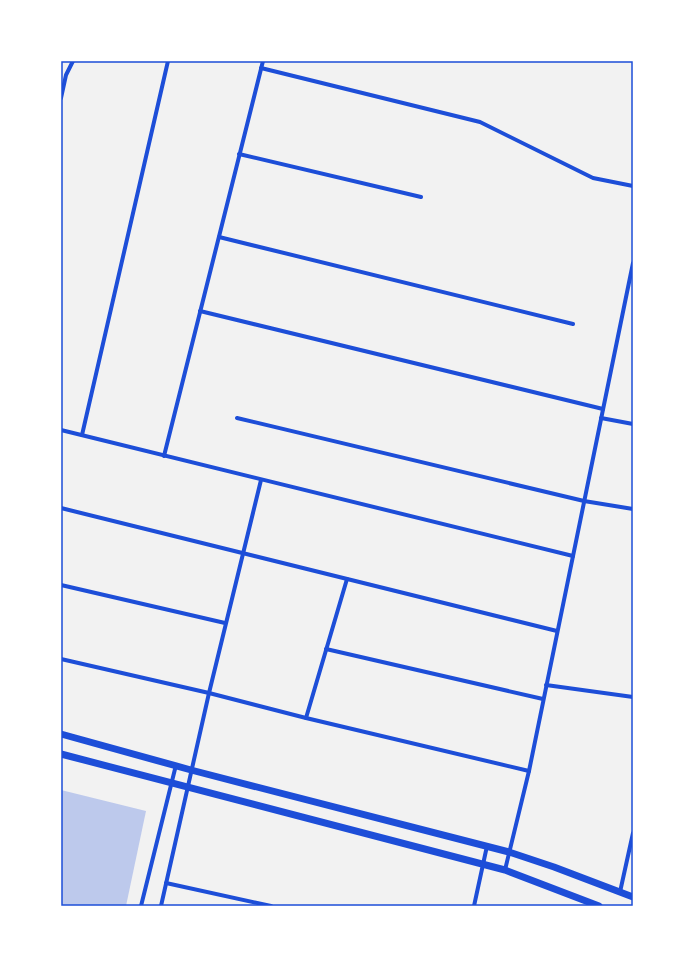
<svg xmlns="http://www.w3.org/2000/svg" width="694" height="967" font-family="'Roboto Serif',serif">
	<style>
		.building { fill: #bdc9ec }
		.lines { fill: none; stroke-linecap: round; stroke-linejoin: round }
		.minor { stroke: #1d4ed8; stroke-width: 4 }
		.tertiary { stroke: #1d4ed8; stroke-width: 7 }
		.neatline { fill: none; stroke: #1d4ed8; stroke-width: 1.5 }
	</style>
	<rect width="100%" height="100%" fill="#f2f2f2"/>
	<!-- building -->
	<polygon class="building" points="61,790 146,811 126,906 61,906"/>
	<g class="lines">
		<!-- minor -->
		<g class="minor">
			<polyline points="261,68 480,122 593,178 633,186"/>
			<polyline points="61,98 66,75 73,61"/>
			<polyline points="239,154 421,197"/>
			<polyline points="219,237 573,324"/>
			<polyline points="200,311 603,409"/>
			<polyline points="237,418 584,501 633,509"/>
			<polyline points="601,418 633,424"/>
			<polyline points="61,430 573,556"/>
			<polyline points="82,435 168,61"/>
			<polyline points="164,456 263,61"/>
			<path d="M61,508C227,548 392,590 557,631"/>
			<polyline points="61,585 225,623"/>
			<polyline points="326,649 543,699"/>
			<polyline points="61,659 209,693 306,718 529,771"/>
			<polyline points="546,685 633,697"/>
			<polyline points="306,718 347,579"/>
			<polyline points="505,870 529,771 633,263"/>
			<polyline points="166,883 271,906"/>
			<polyline points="620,892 633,833"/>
			<polyline points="141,906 176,765"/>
			<polyline points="161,906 209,693 261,480"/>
			<polyline points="474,906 487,846"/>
		</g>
		<!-- tertiary -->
		<g class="tertiary">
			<polyline points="61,734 191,770 509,852 554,867 633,897"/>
			<polyline points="61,754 505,870 599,906"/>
		</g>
	</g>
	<!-- border -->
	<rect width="694" height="967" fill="none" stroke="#ffffff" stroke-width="124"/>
	<rect x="62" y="62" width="570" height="843" class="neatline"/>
</svg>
